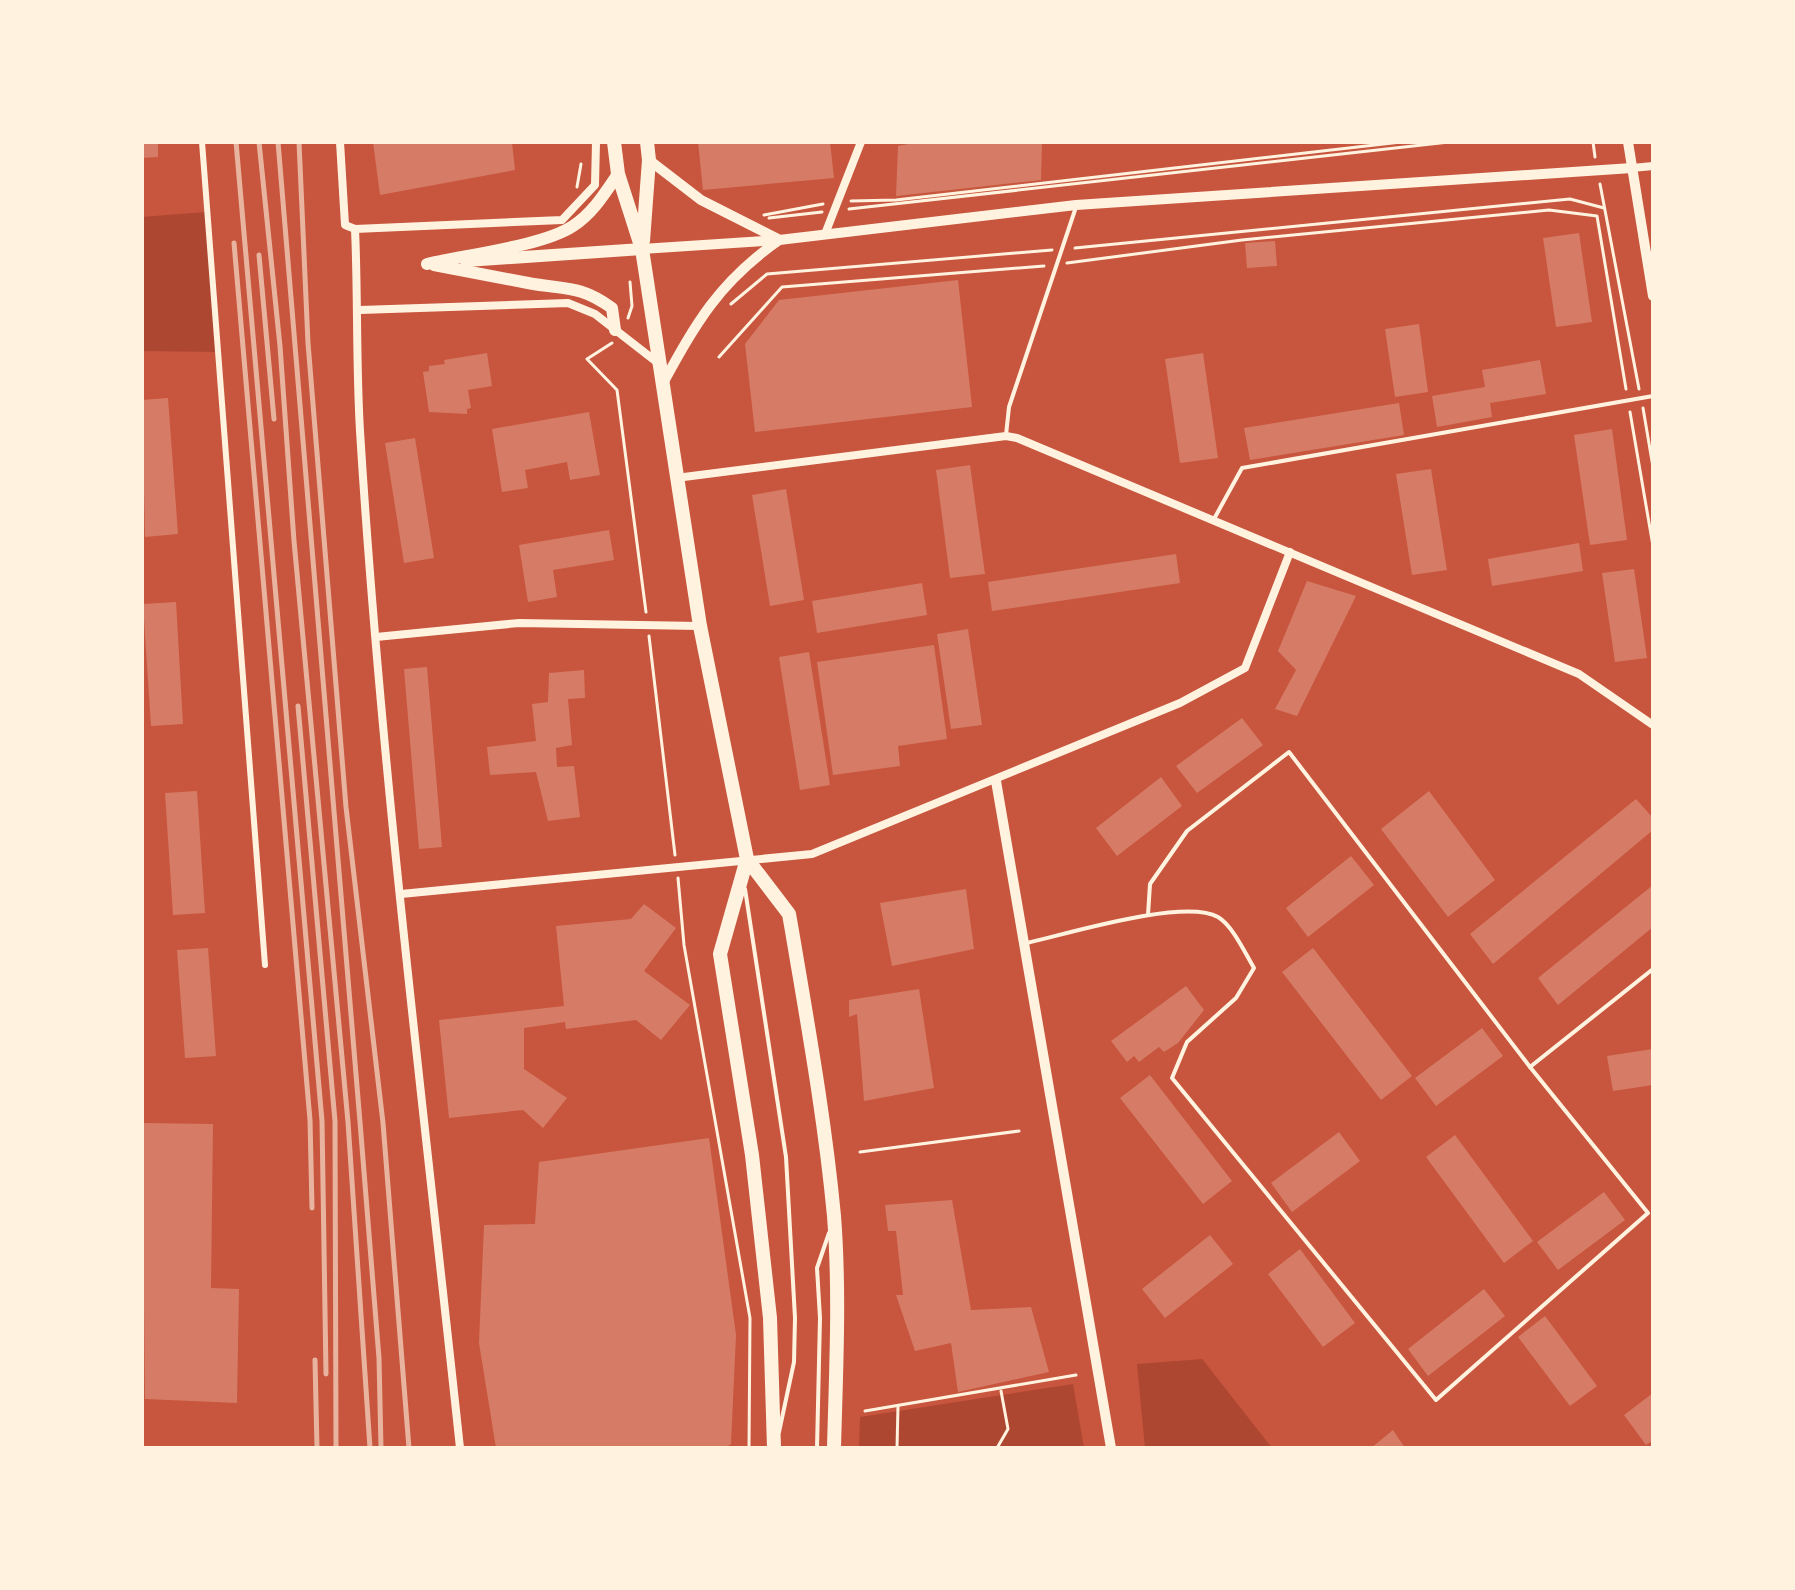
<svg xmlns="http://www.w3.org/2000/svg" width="1795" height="1590" font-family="'Source Sans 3',sans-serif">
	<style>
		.green { fill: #ae4732 }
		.building { fill: #d67c66 }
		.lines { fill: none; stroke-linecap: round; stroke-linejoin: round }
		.path { stroke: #fff3e0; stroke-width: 3 }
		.service { stroke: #fff3e0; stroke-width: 4 }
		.pedestrian { stroke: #fff3e0; stroke-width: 6 }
		.minor { stroke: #fff3e0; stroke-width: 8 }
		.tertiary { stroke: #fff3e0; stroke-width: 10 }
		.secondary { stroke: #fff3e0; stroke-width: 12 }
		.primary { stroke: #fff3e0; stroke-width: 14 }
		.rail { stroke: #e9b49f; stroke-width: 5 }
	</style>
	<rect width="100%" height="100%" fill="#c8553d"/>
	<!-- green -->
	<g class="green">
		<polygon points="205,212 218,352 142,351 142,217"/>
		<polygon points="1203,1359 1203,1360 1272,1448 1145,1448 1137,1364"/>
		<polygon points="1073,1384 1084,1448 859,1448 860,1417"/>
	</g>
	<!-- building -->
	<g class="building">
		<polygon points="142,142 158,142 158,157 142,158"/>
		<polygon points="373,142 512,142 515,170 380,195"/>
		<polygon points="698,142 830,142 834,178 703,190"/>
		<polygon points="919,142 1042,142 1041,180 896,196 898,146"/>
		<polygon points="1579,233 1592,322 1556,327 1543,238"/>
		<polygon points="1275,241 1277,266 1247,268 1245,243"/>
		<polygon points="958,280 972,407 755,432 745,344 779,300"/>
		<polygon points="1419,324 1428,392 1395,397 1385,329"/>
		<polygon points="487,353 492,386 468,390 471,408 467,409 467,414 429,412 423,372 429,371 429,366 445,364 444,360"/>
		<polygon points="1203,353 1218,458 1180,463 1165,359"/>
		<polygon points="1540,360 1546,394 1490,403 1492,417 1437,427 1432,396 1485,387 1482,370"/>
		<polygon points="168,398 178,534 145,537 142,400"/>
		<polygon points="1399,403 1404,435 1250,460 1244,428"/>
		<polygon points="589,412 600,475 570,480 567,462 525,470 528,488 502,492 492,429"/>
		<polygon points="1612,429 1627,540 1590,545 1574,435"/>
		<polygon points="415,438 434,558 404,563 385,443"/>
		<polygon points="970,465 985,574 950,578 936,470"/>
		<polygon points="1431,469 1447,570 1412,575 1396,474"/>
		<polygon points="786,489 804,600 770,606 752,495"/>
		<polygon points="609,530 614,560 553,570 557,597 528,602 519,545"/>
		<polygon points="1579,543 1583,571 1492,586 1488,559"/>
		<polygon points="1176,554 1180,583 992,611 988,582"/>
		<polygon points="1634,569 1647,658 1615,662 1602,573"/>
		<polygon points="1307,581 1356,596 1297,716 1275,709 1296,670 1278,651"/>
		<polygon points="922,583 927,615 817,633 812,601"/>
		<polygon points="176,602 183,724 151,726 143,604"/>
		<polygon points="968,629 982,725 951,729 937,634"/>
		<polygon points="934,645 947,739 898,746 900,766 833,775 817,662"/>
		<polygon points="809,652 830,785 800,790 779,657"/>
		<polygon points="427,667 442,847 419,849 404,669"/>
		<polygon points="584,670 585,698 568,699 572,745 556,748 557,767 574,766 580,817 548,821 536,772 490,775 487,747 536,741 532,704 548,702 549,673"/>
		<polygon points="1242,718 1263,745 1197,793 1176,766"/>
		<polygon points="1161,777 1182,806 1117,856 1096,828"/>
		<polygon points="197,791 205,913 173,915 165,793"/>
		<polygon points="1429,791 1495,880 1448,917 1381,829"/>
		<polygon points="1636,799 1653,818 1653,830 1493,964 1470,934"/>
		<polygon points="1351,856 1374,885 1308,937 1286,908"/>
		<polygon points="1653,885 1653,927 1558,1005 1538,978"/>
		<polygon points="966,889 974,949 892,966 880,903"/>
		<polygon points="644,904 676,928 644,971 690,1005 661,1040 636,1020 566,1029 565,1022 524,1028 524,1069 567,1098 543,1128 523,1110 449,1118 439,1020 564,1006 556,926 631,919"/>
		<polygon points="208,948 216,1056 185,1058 177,950"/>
		<polygon points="1313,948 1412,1076 1381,1100 1282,972"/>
		<polygon points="1186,986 1204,1010 1178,1043 1164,1052 1159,1047 1139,1062 1134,1056 1127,1062 1111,1041"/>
		<polygon points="919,989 934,1088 864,1101 857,1014 849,1017 849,1000"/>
		<polygon points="1482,1028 1503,1056 1436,1106 1415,1078"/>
		<polygon points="1653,1049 1653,1085 1613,1091 1607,1056"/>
		<polygon points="1150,1075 1232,1181 1203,1204 1120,1098"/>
		<polygon points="142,1123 213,1124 211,1288 239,1289 237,1403 145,1399"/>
		<polygon points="1339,1132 1360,1161 1292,1212 1271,1183"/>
		<polygon points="1455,1135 1533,1241 1504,1263 1426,1157"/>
		<polygon points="709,1138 736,1335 731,1444 725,1448 496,1448 479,1343 484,1225 535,1224 539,1162"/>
		<polygon points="1604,1192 1625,1220 1558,1270 1537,1242"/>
		<polygon points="952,1200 971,1310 1031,1307 1049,1372 958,1392 951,1343 915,1351 896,1295 903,1295 896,1231 888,1231 885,1205"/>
		<polygon points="1210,1235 1233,1264 1165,1318 1142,1289"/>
		<polygon points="1300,1249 1355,1323 1323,1347 1268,1274"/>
		<polygon points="1484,1289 1505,1316 1428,1376 1408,1349"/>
		<polygon points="1545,1316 1597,1386 1570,1406 1518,1337"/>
		<polygon points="1653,1393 1653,1440 1646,1445 1624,1415"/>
		<polygon points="1393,1430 1405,1448 1371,1448"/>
	</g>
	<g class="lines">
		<!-- path -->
		<g class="path">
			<polyline points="1593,142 1595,157"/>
			<polyline points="1600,184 1639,389"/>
			<polyline points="577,187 581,164"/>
			<polyline points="851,201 896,200 1401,142"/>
			<polyline points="849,209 1449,142"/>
			<polyline points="764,215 823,204"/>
			<polyline points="769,218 822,212"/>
			<polyline points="1075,248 1570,199 1604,208"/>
			<polyline points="1067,263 1242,240 1549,210 1597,216 1626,389"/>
			<polyline points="731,304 767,274 1052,250"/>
			<polyline points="628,318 632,306 630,282"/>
			<polyline points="612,343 587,359 617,390 646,612"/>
			<polyline points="719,357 782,287 1044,266"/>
			<polyline points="1643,408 1653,467"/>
			<polyline points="1630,412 1653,546"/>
			<polyline points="649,636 675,855"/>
			<polyline points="678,878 684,945 750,1318 749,1448"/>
			<polyline points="860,1152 1019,1131"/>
			<polyline points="865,1411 1076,1375"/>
			<polyline points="897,1448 898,1406"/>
			<polyline points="997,1448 1008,1429 1001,1391"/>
		</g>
		<!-- service -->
		<g class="service">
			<polyline points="1006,435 1009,407 1076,207"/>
			<polyline points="1214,519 1242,468 1653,396"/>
			<polyline points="745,889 786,1157 795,1318 794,1362 779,1432"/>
			<path d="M1027,943C1067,934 1184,898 1218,917C1233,926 1245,953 1254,968L1236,998L1187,1042L1172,1078L1436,1400L1648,1213L1530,1067L1289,752L1187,831L1150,884L1148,915"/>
			<polyline points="1530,1067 1653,969"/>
			<polyline points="817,1448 820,1318 817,1268 829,1233"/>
		</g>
		<!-- pedestrian -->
		<polyline class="pedestrian" points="202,142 265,965"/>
		<!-- minor -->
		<g class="minor">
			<path d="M340,142L345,225L355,229C358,296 356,364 360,431C381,771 424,1110 460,1448"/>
			<polyline points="1632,168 1653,166"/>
			<polyline points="355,229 562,220 595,185 596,142"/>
			<polyline points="825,234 861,142"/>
			<polyline points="360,310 568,303 595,314 658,363"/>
			<polyline points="676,478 1006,436 1017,438 1579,674 1653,725"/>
			<polyline points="376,637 519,623 700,626"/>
			<polyline points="401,894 812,854 1180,703 1245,668 1290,552"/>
		</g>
		<!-- tertiary -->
		<g class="tertiary">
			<polyline points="1628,142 1653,296"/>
			<polyline points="649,160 701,200 778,239"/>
			<polyline points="642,249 779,240 1076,205 1632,168"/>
			<path d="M662,385C696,323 719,282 778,241"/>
			<polyline points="996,781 1111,1448"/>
		</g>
		<!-- secondary -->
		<g class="secondary">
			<polyline points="466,261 642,249"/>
			<path d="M427,264C465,255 543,246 573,226C593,213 605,193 618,174"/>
			<path d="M434,265C466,271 497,277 528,283C564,290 579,284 612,308L615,330"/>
		</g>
		<!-- primary -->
		<g class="primary">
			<path d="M614,142L618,174L642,249L700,626L747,859L789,914L792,931C808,1026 825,1120 834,1216C840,1293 836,1371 834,1448"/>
			<polyline points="643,241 649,160 647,142"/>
			<polyline points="747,859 720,954 752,1155 770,1318 774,1448"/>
		</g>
		<!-- rail -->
		<g class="rail">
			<polyline points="236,142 322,1121 326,1374"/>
			<polyline points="259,142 280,346 294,541 348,1122 370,1448"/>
			<polyline points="278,142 360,1122 379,1358 381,1448"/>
			<polyline points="299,142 308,343 346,807 383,1123 409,1448"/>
			<polyline points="234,243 310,1120 312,1208"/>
			<polyline points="259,255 274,419"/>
			<polyline points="298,706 335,1121 336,1448"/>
			<polyline points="315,1360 317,1448"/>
		</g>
	</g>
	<!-- border -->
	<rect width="1795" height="1590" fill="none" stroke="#fff3e0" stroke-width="288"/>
</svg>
